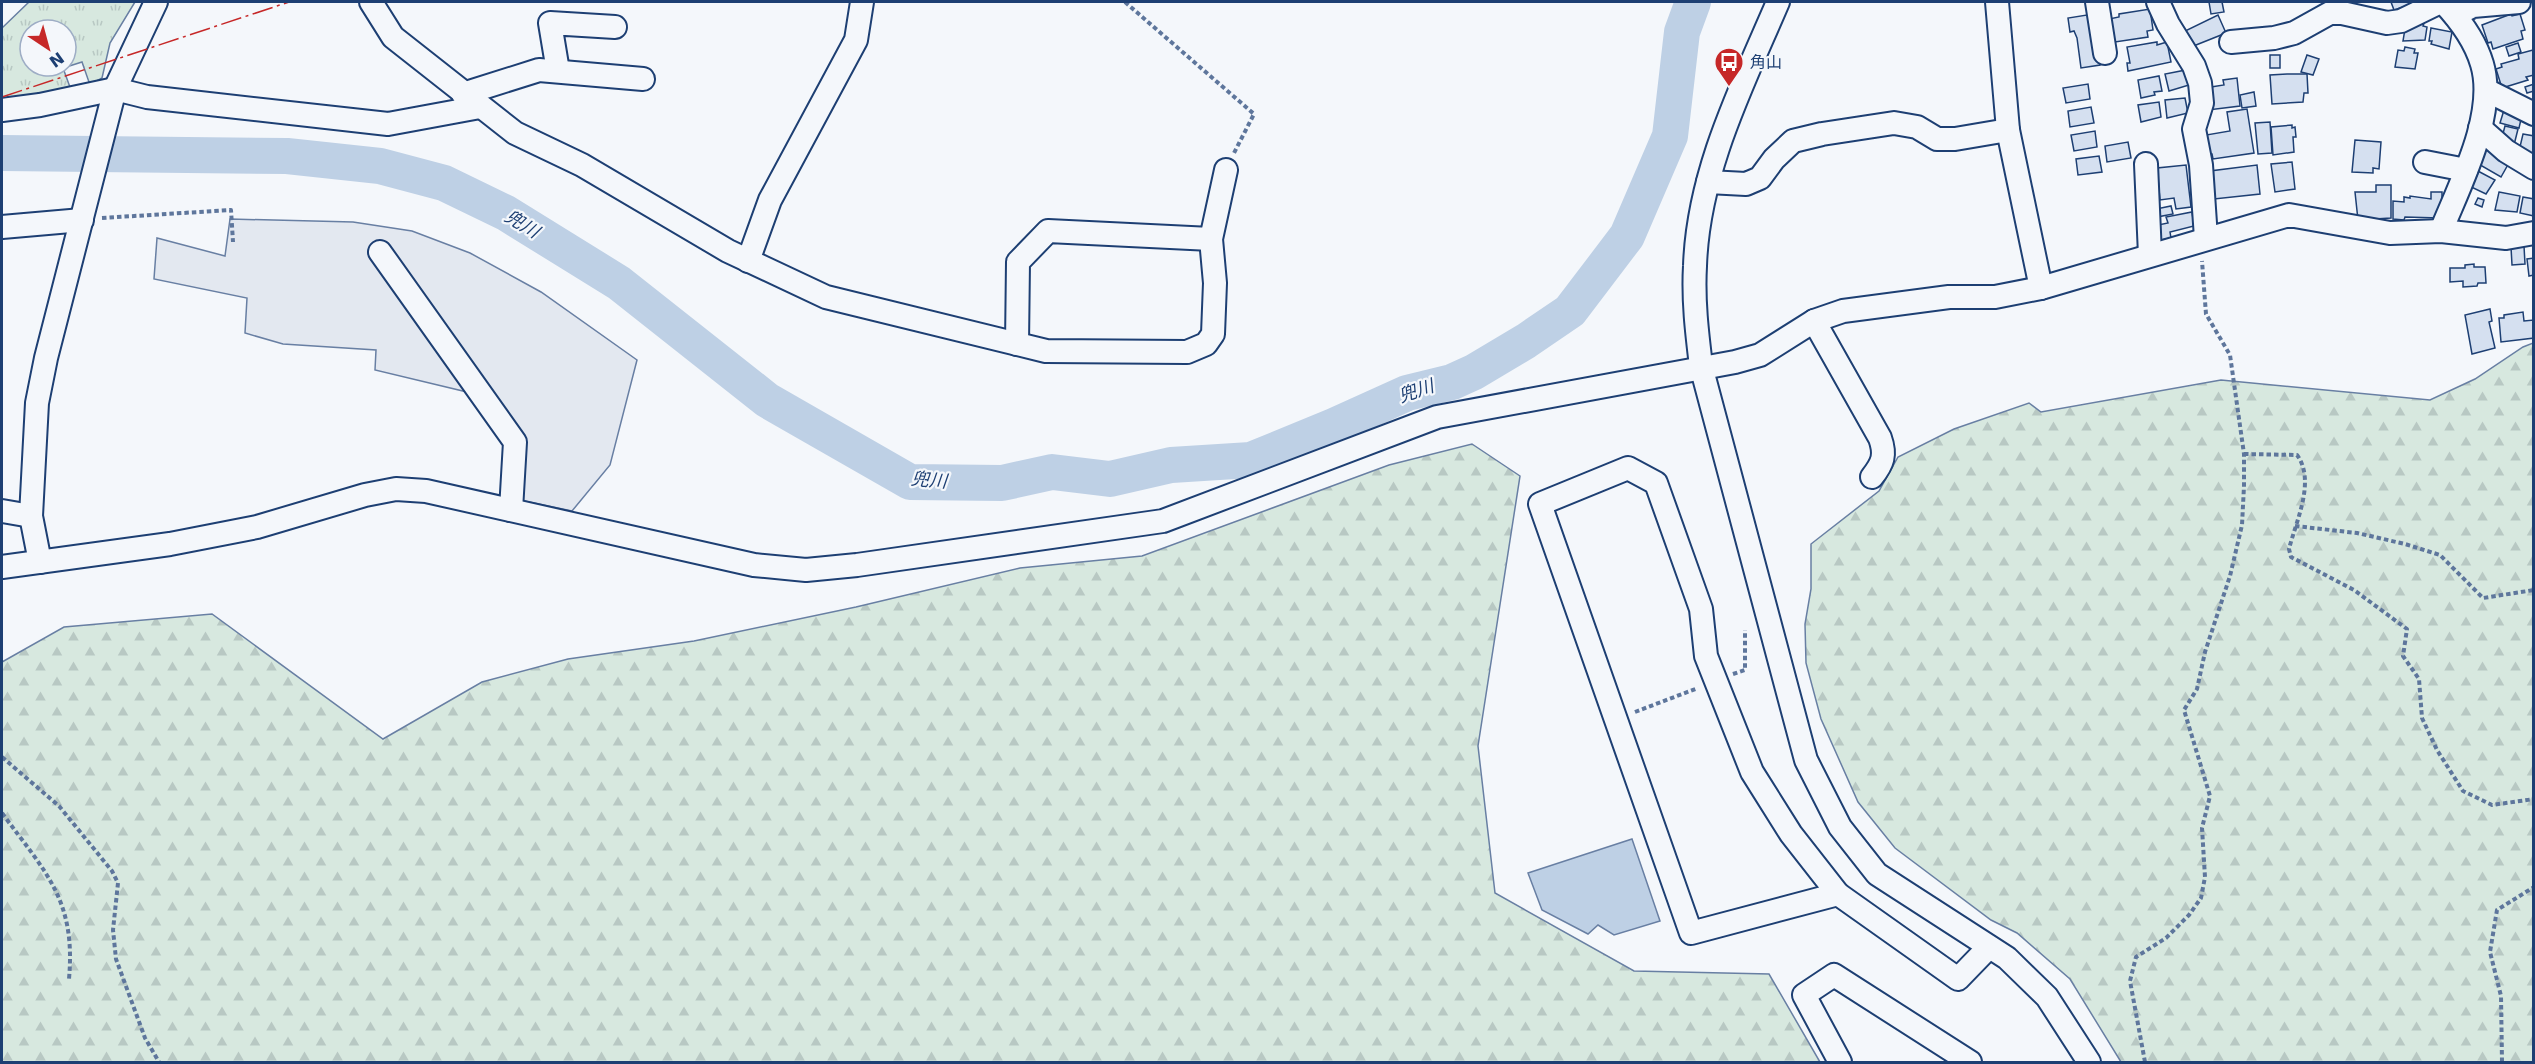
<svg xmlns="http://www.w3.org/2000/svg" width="2535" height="1064" font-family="'DejaVu Sans','Noto Sans JP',sans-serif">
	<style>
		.grass { fill: url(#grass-tufts); stroke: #687fa3; stroke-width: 1.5; fill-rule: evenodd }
		.forest { fill: url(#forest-firs); stroke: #687fa3; stroke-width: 1.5 }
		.parking { fill: #e3e8f0; stroke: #687fa3; stroke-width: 1.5 }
		.water { fill: #bed0e5; stroke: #687fa3; stroke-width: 1.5 }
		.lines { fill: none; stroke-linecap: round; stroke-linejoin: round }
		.river { stroke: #bed0e5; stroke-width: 36 }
		.building { fill: #d5e0f0; stroke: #1d3f73; stroke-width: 1.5 }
		.minor-casing { stroke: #1d3f73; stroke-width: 26 }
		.path { stroke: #5e769c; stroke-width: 4; stroke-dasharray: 4.5 3; stroke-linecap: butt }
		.minor { stroke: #f4f7fb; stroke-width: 22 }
		.power { stroke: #c62828; stroke-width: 1.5; stroke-dasharray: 21 4.5 3 4.5; stroke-linecap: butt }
		.labels { text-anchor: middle; stroke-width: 4.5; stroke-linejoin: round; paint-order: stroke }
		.poi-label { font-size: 16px; fill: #1d3f73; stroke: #f4f7fb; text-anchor: start }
		.water-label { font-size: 18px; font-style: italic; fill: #1d3f73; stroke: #f4f7fb }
	</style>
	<defs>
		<pattern id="grass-tufts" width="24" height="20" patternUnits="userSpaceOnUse" patternTransform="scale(1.5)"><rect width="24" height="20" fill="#d7e8df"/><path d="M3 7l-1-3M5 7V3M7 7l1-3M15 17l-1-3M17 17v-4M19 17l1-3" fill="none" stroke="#b8c8c3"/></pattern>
		<pattern id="forest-firs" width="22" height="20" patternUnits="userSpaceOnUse" patternTransform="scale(1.5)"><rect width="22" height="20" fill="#d7e8df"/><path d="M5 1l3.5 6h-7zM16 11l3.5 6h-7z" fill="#b8c8c3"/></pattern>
	</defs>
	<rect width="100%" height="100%" fill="#f4f7fb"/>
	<!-- grass -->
	<path class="grass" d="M29,2H135L110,43L102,78L90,85L82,62L63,68L71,90L2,99V28ZM30,30H66V66H30Z"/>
	<!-- forest -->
	<g class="forest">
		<polygon points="2533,343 2533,1062 2121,1062 2070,979 2017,933 1991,920 1895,848 1858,802 1821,719 1806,663 1805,624 1811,589 1811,544 1879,491 1898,457 1954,429 2029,403 2041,412 2221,380 2430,400 2475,379 2523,347"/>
		<polygon points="1472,444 1520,476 1478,746 1495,893 1634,971 1769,974 1820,1062 2,1062 2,662 64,627 212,614 383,739 482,682 568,659 694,641 856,607 1020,568 1142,556 1389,465"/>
	</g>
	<!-- parking -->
	<polygon class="parking" points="230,219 353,222 412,231 470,253 541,292 637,360 610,465 572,511 506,497 506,447 471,393 375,370 376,350 283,344 245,333 247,298 154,279 157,238 225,256"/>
	<!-- water -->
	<polygon class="water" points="1632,839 1660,921 1614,935 1598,925 1588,934 1542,910 1528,873"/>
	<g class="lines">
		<!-- river -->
		<polyline class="river" points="2,153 287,156 380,166 444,183 506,213 619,283 767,400 910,482 1002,483 1052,472 1110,479 1171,465 1251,460 1334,426 1407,393 1452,382 1474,372 1526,341 1570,311 1627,236 1670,136 1682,32 1693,2"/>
	</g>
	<!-- building -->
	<g class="building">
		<polygon points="2209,2 2222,2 2224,12 2211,14"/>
		<polygon points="2391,2 2419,2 2394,10"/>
		<polygon points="2150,9 2153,30 2147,31 2148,37 2115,42 2109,19 2119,17 2119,14"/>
		<polygon points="2093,14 2100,65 2081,68 2077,38 2074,31 2070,32 2068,18"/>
		<polygon points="2511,14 2512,16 2520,14 2525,30 2521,31 2523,39 2493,49 2491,42 2488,43 2482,25"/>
		<polygon points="2218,15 2226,33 2191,47 2183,32"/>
		<polygon points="2412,21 2424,23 2423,26 2427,27 2425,40 2403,41 2406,23"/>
		<polygon points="2431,28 2452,32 2449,49 2431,44 2432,41 2429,41"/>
		<polygon points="2157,42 2157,45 2167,42 2171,62 2128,71 2127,63 2130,63 2127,47"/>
		<polygon points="2518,43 2521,52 2509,56 2506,47"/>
		<polygon points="2405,47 2415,49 2414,53 2418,53 2415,69 2395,67 2398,50 2404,51"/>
		<polygon points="2533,50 2534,75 2526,77 2528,80 2502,88 2496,69 2502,67 2501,64 2519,59 2518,54"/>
		<rect x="2270" y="55" width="10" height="13"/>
		<polygon points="2307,55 2319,59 2313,75 2301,72"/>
		<polygon points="2186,70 2189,85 2169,91 2165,74"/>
		<polygon points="2287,74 2307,74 2308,93 2304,93 2303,102 2272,104 2270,75"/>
		<polygon points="2159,76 2162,91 2154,92 2155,95 2141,98 2138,80"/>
		<polygon points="2237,78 2240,106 2208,110 2205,88 2224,85 2223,80"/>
		<polygon points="2088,84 2090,99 2066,103 2063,88"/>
		<polygon points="2534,84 2534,91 2527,93 2525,87"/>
		<polygon points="2254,92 2256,106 2242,108 2240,95"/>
		<polygon points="2185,98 2188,113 2167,118 2165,100"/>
		<polygon points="2159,102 2161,117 2141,122 2138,105"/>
		<polygon points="2091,107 2094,123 2070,127 2068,111"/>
		<polygon points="2247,109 2254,153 2213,159 2212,154 2209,154 2206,135 2230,131 2227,112"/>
		<polygon points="2504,110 2522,115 2519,128 2500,123"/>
		<polygon points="2270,122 2272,153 2258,154 2255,123"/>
		<polygon points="2292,125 2292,128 2295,127 2296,137 2293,137 2294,152 2273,155 2271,127"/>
		<polygon points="2505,126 2518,129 2514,145 2501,141"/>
		<polygon points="2095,131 2097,147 2074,151 2071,135"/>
		<polygon points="2523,134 2534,136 2534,155 2519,151"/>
		<polygon points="2355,140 2381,142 2379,169 2373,168 2373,173 2352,172"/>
		<polygon points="2128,142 2131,158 2107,162 2105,146"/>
		<polygon points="2485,146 2510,161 2501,177 2475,162"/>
		<polygon points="2099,156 2102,172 2078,175 2076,159"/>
		<polygon points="2292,162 2295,189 2275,192 2271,164"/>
		<polygon points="2186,165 2191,207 2176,209 2174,198 2160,200 2157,168"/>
		<polygon points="2257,165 2260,194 2214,199 2210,171"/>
		<polygon points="2476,170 2495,180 2486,194 2467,185"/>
		<polygon points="2376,185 2391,185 2391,218 2358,220 2355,192 2376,192"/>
		<polygon points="2431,192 2442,192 2442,199 2444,199 2440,218 2405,217 2404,220 2393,219 2393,201 2404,202 2404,197 2410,198 2410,196 2431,199"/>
		<polygon points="2499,192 2520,196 2517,212 2495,210"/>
		<polygon points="2523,197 2534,199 2534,216 2520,213"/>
		<polygon points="2478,198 2484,200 2482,207 2475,204"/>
		<polygon points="2171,206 2173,214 2157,217 2156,209"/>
		<polygon points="2192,212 2194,226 2170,232 2171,238 2161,240 2158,225 2168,223 2166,217"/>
		<polygon points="2524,246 2525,264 2512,265 2511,247"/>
		<polygon points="2534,258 2534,275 2529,276 2527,259"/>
		<polygon points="2474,264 2474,267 2485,267 2486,283 2478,283 2477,286 2463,287 2463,281 2450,282 2450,268 2465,268 2465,265"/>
		<polygon points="2490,309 2492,321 2489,322 2495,348 2472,354 2465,315"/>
		<polygon points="2523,312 2524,321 2534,320 2534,338 2501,342 2499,318 2504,318 2504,315"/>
	</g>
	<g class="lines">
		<!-- minor casing -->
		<g class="minor-casing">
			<g id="minor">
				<polyline points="371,2 393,37 515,133 582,165 728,251 826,297 1046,351 1187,352 1206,344 1213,334 1215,283 1211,239 1226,170"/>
				<path d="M1778,2C1742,86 1698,172 1695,266C1693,300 1697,333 1701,366L1806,760L1840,827L1877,874L2007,958L2047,997L2089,1062"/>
				<polyline points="1997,2 2008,130 2041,288"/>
				<polyline points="2097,2 2105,53"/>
				<polyline points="2158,2 2168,24 2194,66 2200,83 2202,103 2194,129 2201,165 2206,238"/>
				<polyline points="2455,15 2473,6 2519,2"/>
				<polyline points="2231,42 2274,38 2294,33 2330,13 2342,13 2387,23 2401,21 2440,2"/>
				<polyline points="558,71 550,23 615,27"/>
				<polyline points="2486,90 2534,114"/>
				<polyline points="463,94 539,70 643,79"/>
				<polyline points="2,110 40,105 115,89 147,97 388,124 480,107"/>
				<polyline points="2480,128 2506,151 2534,168"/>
				<polyline points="2425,162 2466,170"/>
				<polyline points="2146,164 2150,255"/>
				<polyline points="1708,182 1746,184 1760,178 1774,159 1793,141 1822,134 1894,123 1917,127 1937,139 1955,139 2008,130"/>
				<polyline points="2,227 82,220"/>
				<path d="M2441,231C2460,184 2497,114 2482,64C2475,40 2459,19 2443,2"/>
				<polyline points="380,252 515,442 511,510"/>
				<polyline points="748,261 770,200 856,40 862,2"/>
				<path d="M1814,321L1880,438C1886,455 1883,463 1872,477"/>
				<polyline points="1017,344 1018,262 1048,231 1211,239"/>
				<polygon points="1628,468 1656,483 1701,609 1706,656 1752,772 1791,834 1838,894 1691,933 1540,504"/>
				<polyline points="2,511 31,516"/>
				<polyline points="40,562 31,516 37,403 46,358 115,89 156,2"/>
				<polyline points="2,567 170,544 257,527 365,495 396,489 426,491 754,565 806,570 857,565 1163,521 1437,417 1735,362 1760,355 1814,321 1843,311 1949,297 1995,297 2041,288 2289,215 2390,233 2441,231 2506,238 2534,233"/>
				<polyline points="1838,894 1958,979 1989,947"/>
				<polyline points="1840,1062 1804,995 1834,975 1970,1062"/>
			</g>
		</g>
		<!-- path -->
		<g class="path">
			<polyline points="1125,2 1254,114 1234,153"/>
			<polyline points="102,218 231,210 233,242"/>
			<path d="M2244,454L2297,455C2316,481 2296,521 2289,549L2291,557L2354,590L2407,629L2403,656L2419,679L2422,718L2437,750L2463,791L2492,805L2534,799"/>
			<polyline points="2295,526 2357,533 2405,544 2440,555 2483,598 2534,590"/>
			<polyline points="1733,674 1745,670 1745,630"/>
			<polyline points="1635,712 1698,688"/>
			<polyline points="2,757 59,806 112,871 118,883 113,930 116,959 145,1038 159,1062"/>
			<path d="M2,813C46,873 76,900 69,979"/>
			<polyline points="2145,1062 2130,981 2136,957 2166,938 2189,915 2201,898 2205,877 2202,828 2210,796 2184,710 2197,689 2205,652 2230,576 2242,525 2244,486 2244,454 2230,355 2206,314 2202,261"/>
			<polyline points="2502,1062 2501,996 2490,952 2497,910 2534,887"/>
		</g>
		<!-- minor -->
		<use href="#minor" class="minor"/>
		<!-- power -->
		<polyline class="power" points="2,97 289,2"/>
	</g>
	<!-- icons -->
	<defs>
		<g id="bus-pin" transform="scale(1.5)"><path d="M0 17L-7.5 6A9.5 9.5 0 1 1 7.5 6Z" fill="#c62828" stroke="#f4f7fb"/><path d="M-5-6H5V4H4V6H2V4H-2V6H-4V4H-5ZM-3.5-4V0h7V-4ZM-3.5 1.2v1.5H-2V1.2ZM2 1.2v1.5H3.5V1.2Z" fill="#fff"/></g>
	</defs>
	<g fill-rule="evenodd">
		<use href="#bus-pin" x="1729" y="62"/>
	</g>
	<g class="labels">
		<!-- poi labels -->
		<g class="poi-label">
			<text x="1750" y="68">角山</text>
		</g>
		<!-- water labels -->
		<g class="water-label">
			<text transform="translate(522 224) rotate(31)" y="6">兜川</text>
			<text transform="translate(1416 391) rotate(-19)" y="6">兜川</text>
			<text transform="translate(929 480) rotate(5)" y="6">兜川</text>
		</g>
	</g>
	<!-- border -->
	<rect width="2535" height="1064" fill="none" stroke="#1d3f73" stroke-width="6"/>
	<!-- north arrow -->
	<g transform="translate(48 48) rotate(144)"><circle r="28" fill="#f4f7fb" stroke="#9eadc5" stroke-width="1.5"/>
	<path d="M0-4.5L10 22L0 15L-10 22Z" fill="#c62828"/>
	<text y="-9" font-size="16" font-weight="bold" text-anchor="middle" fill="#1d3f73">N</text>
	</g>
</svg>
